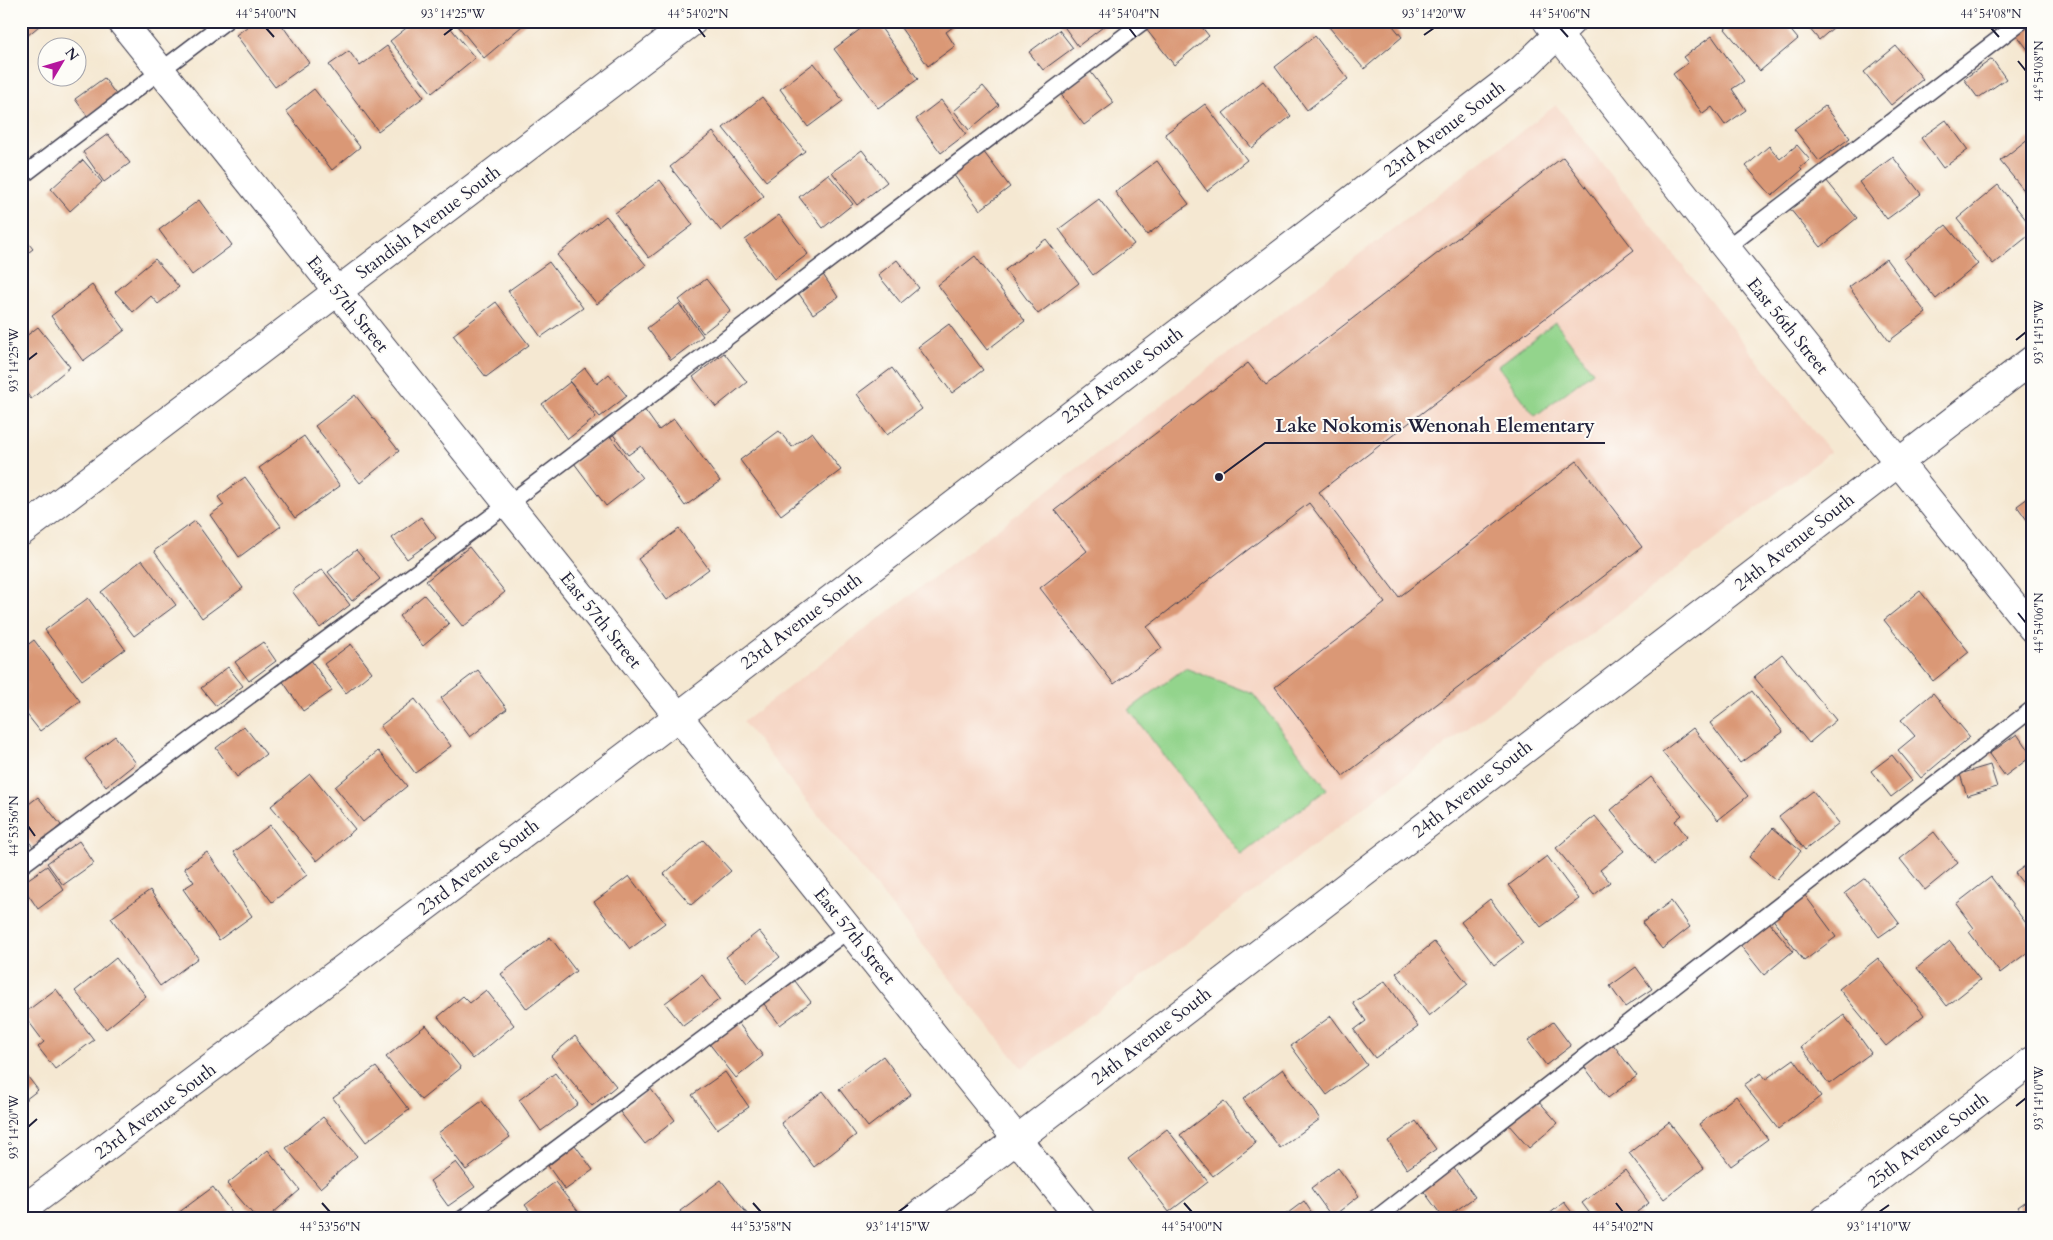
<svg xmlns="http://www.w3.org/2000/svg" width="2053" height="1240" font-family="Cardo,serif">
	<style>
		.built { fill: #f5d3c1 }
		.green { fill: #93d48c; stroke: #5a7b64 }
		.building { fill: #da9876 }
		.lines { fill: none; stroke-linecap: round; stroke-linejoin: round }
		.service-casing { stroke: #424052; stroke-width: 18 }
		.minor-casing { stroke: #424052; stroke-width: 30 }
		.service { stroke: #fff; stroke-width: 15 }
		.minor { stroke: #fff; stroke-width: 28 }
		.ticks { fill: none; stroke: #22223b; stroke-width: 2 }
		.labels { text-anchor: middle; stroke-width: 4; stroke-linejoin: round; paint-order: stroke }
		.street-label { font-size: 18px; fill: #22223b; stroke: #fdfcf7 }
		.leader { fill: none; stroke: #22223b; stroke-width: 2 }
		.callout-dot { fill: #22223b; stroke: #fdfcf7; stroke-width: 2 }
		.callout-label { font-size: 19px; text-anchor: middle; font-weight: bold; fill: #22223b; stroke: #fdfcf7; stroke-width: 4; stroke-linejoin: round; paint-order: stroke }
		.neatline { fill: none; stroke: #22223b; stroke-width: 2 }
		.ticks-label { font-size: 12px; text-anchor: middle; fill: #22223b }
	</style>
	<rect width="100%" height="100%" fill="#fdfcf7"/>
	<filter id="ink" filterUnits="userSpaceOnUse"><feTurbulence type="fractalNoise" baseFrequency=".02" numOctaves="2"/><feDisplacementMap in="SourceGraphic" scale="10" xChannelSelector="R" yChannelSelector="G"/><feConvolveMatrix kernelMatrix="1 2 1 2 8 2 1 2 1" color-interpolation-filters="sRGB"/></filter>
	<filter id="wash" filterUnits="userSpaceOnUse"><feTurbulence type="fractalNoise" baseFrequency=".0096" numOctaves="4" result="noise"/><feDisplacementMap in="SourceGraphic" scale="20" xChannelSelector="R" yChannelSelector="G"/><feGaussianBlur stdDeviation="1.12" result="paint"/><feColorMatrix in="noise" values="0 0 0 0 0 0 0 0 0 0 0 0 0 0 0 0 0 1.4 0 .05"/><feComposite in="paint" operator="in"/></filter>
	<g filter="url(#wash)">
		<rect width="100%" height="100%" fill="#f5e8d2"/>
		<!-- built -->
		<polygon class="built" points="1556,105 1830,452 1022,1068 743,722"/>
		<!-- green -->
		<g class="green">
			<polygon points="1555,322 1593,372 1535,416 1498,366"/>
			<polygon points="1185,668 1253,694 1327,789 1241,855 1129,710"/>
		</g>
		<g id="blocks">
			<!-- building -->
			<g class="building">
				<polygon points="21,21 45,21 21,41"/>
				<polygon points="255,21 279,21 309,63 275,87 236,35"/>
				<polygon points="415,21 445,21 475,58 432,93 390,41"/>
				<polygon points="454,21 528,21 484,58"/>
				<polygon points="871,21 876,21 918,79 878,108 834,49"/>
				<polygon points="896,21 961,21 946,32 955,46 928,66"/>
				<polygon points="1060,21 1104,21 1107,24 1078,46"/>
				<polygon points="1156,21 1197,21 1209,36 1174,65 1146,29"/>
				<polygon points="1336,21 1389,21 1402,37 1364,69 1329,27"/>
				<polygon points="1734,21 1783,21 1798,39 1760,71 1725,29"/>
				<polygon points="1803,21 1841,21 1819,40"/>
				<polygon points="2032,24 2032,55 2017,35"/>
				<polygon points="1059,30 1073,48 1043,70 1029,52"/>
				<polygon points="1315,36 1348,79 1307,110 1275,67"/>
				<polygon points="1712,36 1744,81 1732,89 1746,110 1725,125 1712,107 1703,114 1673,74 1688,63 1683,57"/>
				<polygon points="387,46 424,97 378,131 329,65 349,51 360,66"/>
				<polygon points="1896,46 1923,79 1891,105 1864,72"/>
				<polygon points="1992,59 2006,79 1978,98 1964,79"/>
				<polygon points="814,63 843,101 808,127 780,89"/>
				<polygon points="1090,71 1114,103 1084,125 1060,93"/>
				<polygon points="104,78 117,96 88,117 75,99"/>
				<polygon points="1263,81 1291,116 1252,148 1223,113"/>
				<polygon points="983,86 999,105 969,130 954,111"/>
				<polygon points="314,89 360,147 332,170 286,111"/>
				<polygon points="762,97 805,151 766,181 723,128"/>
				<polygon points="941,100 966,134 941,153 916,119"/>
				<polygon points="1205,104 1247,160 1207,191 1165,134"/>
				<polygon points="1825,106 1850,138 1819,161 1794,129"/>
				<polygon points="1946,120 1968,150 1943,168 1921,138"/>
				<polygon points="713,132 764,196 721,231 670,167"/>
				<polygon points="108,134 130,163 104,182 83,152"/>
				<polygon points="2029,138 2032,141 2032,200 2000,161"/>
				<polygon points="1797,145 1810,160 1800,168 1802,170 1772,196 1746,166 1769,146 1780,159"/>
				<polygon points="862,150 887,182 857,205 832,172"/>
				<polygon points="983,151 1010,187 980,210 953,174"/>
				<polygon points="1563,157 1634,250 1319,492 1399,597 1577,461 1642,547 1343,776 1275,687 1385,603 1309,503 1147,627 1162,648 1114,684 1040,588 1087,551 1055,510 1248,363 1266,385"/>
				<polygon points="1893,157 1921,194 1887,219 1859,182"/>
				<polygon points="83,160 102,182 70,211 51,189"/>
				<polygon points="1157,161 1189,204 1147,235 1115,192"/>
				<polygon points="828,174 853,204 823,228 799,197"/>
				<polygon points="660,180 693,225 649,258 615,213"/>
				<polygon points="1826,180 1857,218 1821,247 1790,209"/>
				<polygon points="1998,185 2032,227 2032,233 1993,264 1957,219"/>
				<polygon points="1099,199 1134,244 1093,275 1059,229"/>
				<polygon points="199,200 232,245 192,275 159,230"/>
				<polygon points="779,215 808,254 774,279 745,240"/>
				<polygon points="606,216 646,265 597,304 557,255"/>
				<polygon points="1946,225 1978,264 1936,299 1904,259"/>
				<polygon points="21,234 33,249 21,258"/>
				<polygon points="1046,239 1079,283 1038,314 1005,270"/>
				<polygon points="975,256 1025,321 987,350 938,285"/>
				<polygon points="155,259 179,287 158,304 151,296 133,312 115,292"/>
				<polygon points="1886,259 1926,313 1889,341 1849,287"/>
				<polygon points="897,260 919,288 901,303 878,275"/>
				<polygon points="549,262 583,308 541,337 508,291"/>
				<polygon points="822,273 838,297 813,314 797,291"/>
				<polygon points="706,279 731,311 703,333 679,300"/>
				<polygon points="92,285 125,330 83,361 51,316"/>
				<polygon points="496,302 529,345 486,377 453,335"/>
				<polygon points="679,304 703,336 671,360 647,328"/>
				<polygon points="949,324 983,370 952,393 918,347"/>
				<polygon points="38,327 70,367 31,399 21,386 21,340"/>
				<polygon points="724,353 747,382 716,407 693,377"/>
				<polygon points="585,368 597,384 609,374 627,396 600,417 569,381"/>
				<polygon points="892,368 922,409 887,435 857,394"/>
				<polygon points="570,382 596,417 568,439 542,404"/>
				<polygon points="355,395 399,451 360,483 315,426"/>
				<polygon points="644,409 659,430 674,419 720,481 685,506 641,446 628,455 612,433"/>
				<polygon points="779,431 792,447 812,432 841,470 781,515 740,460"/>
				<polygon points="304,436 340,486 295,518 259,468"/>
				<polygon points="610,436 642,478 606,506 574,463"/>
				<polygon points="245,477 281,526 239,557 210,515 224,505 218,497"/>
				<polygon points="2032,495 2032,527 2017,506"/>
				<polygon points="421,517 436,538 407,559 392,538"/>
				<polygon points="195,521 243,588 202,618 154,551"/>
				<polygon points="679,529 709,569 667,600 638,559"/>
				<polygon points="469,547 505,592 463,627 426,581"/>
				<polygon points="356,550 380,579 352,601 328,572"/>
				<polygon points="142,560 176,605 134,636 101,592"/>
				<polygon points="322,569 350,605 320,628 292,591"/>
				<polygon points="1920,591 1969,652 1933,681 1884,620"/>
				<polygon points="424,595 449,624 423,646 399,616"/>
				<polygon points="88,598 125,649 82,680 45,630"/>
				<polygon points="34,640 80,701 40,731 21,707 21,650"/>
				<polygon points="263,642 276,661 249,681 235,662"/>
				<polygon points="351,644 372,672 346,693 324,664"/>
				<polygon points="1782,654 1836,720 1809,743 1754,677"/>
				<polygon points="311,660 332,691 303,711 282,680"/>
				<polygon points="228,667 243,686 216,706 201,688"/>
				<polygon points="478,670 507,709 470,737 441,698"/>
				<polygon points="1752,691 1783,732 1740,763 1710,723"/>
				<polygon points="1933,693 1970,737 1921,778 1898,750 1915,736 1901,720"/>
				<polygon points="415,699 451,746 415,773 380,726"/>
				<polygon points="244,726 266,754 237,777 216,748"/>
				<polygon points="1693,728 1748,796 1718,820 1662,752"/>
				<polygon points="2017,734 2032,756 2005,776 1989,754"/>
				<polygon points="115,736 136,763 106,787 85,759"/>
				<polygon points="378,751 407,786 363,822 335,787"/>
				<polygon points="1892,755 1912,781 1891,797 1871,771"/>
				<polygon points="1990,765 1997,787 1967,796 1960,774"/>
				<polygon points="310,774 355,829 317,861 271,806"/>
				<polygon points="1651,777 1682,815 1675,821 1687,837 1655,864 1611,810"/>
				<polygon points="1813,791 1839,823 1805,850 1779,817"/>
				<polygon points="38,797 61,825 34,848 21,832 21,810"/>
				<polygon points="1595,816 1624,851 1600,870 1610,882 1594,895 1556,848"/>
				<polygon points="270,825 307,875 272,902 234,852"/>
				<polygon points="1773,828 1801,851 1776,880 1749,857"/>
				<polygon points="1934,832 1958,863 1925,890 1900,859"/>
				<polygon points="21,835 27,842 21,847"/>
				<polygon points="703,840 731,871 691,905 664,874"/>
				<polygon points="79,841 94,863 63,885 47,863"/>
				<polygon points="207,852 252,916 219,940 183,889 194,882 184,868"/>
				<polygon points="1547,856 1579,899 1541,927 1509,885"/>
				<polygon points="2032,861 2032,895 2015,873"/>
				<polygon points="47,866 64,890 38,909 21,884"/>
				<polygon points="629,876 665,923 630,949 594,902"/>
				<polygon points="1991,877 2032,931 2032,949 2000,973 1969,932 1974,928 1956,904"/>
				<polygon points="1865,878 1899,923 1879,937 1845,893"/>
				<polygon points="150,890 198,958 160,986 111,918"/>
				<polygon points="1804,894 1836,937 1804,961 1772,918"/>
				<polygon points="1490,899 1523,943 1494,965 1461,922"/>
				<polygon points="1671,901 1690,927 1662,949 1642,923"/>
				<polygon points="1769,922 1793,951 1764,975 1740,945"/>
				<polygon points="759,931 780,957 747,983 726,957"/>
				<polygon points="550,937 576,971 527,1009 501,974"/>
				<polygon points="1950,941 1980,980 1947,1006 1917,968"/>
				<polygon points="1434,942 1468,984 1429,1016 1396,973"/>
				<polygon points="116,958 146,996 106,1029 75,991"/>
				<polygon points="1878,958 1924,1015 1886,1046 1839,989"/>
				<polygon points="1636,967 1652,989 1625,1007 1610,986"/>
				<polygon points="702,975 720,999 683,1026 665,1003"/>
				<polygon points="792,977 811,1002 780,1025 761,1000"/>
				<polygon points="1385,981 1418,1027 1375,1058 1354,1030 1366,1021 1353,1003"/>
				<polygon points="56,989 94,1040 55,1069 38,1047 44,1042 23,1014"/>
				<polygon points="486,990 514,1025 473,1059 438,1017 463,996 470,1003"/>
				<polygon points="1844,1015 1871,1053 1829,1084 1801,1047"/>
				<polygon points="1331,1016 1367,1065 1327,1095 1291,1046"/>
				<polygon points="736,1020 763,1056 736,1078 708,1042"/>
				<polygon points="1553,1022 1571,1046 1546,1065 1528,1041"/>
				<polygon points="426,1025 461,1068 421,1100 386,1057"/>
				<polygon points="575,1036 616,1086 592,1106 551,1056"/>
				<polygon points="1612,1043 1637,1076 1608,1098 1583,1065"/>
				<polygon points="883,1056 911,1094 868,1127 839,1089"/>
				<polygon points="1794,1059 1821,1096 1778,1129 1744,1085 1761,1073 1766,1079"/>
				<polygon points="376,1067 409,1110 366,1142 333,1098"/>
				<polygon points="21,1068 38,1090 21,1103"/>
				<polygon points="1283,1069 1320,1119 1280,1148 1243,1099"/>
				<polygon points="725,1072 749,1107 717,1129 692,1095"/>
				<polygon points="555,1073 578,1104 541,1131 519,1100"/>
				<polygon points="650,1088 675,1120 645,1144 620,1112"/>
				<polygon points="823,1091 856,1135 814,1167 781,1123"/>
				<polygon points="1736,1096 1768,1139 1731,1166 1699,1124"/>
				<polygon points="1537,1099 1558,1123 1529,1148 1508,1124"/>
				<polygon points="482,1101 510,1137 466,1170 438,1133"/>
				<polygon points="1224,1101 1256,1143 1213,1176 1180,1135"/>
				<polygon points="323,1117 357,1156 320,1188 286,1148"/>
				<polygon points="1416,1121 1436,1149 1407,1169 1388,1141"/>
				<polygon points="1669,1122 1704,1168 1664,1199 1629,1153"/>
				<polygon points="1167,1129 1208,1182 1169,1212 1128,1159"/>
				<polygon points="575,1145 593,1170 565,1190 548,1166"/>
				<polygon points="268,1150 300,1190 266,1219 257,1219 227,1184"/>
				<polygon points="456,1162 475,1187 448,1206 430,1181"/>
				<polygon points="1453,1167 1475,1197 1444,1219 1422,1189"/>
				<polygon points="1338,1168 1359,1196 1332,1217 1311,1188"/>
				<polygon points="1625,1170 1649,1203 1637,1212 1642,1219 1594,1219 1582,1203"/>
				<polygon points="721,1180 751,1219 685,1219 680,1211"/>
				<polygon points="555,1182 581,1215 576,1219 536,1219 525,1205"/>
				<polygon points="213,1187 236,1219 170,1219"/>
				<polygon points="2032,1197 2032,1219 2027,1219 2018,1207"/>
				<polygon points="1304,1201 1316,1219 1280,1219"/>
				<polygon points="1564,1202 1577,1219 1543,1219"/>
				<polygon points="1999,1212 2004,1219 1990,1219"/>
			</g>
		</g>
	</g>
	<g filter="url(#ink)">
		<use href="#blocks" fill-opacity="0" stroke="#424052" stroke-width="1"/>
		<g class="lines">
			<!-- service casing -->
			<g class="service-casing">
				<g id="service">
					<polyline points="21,177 226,21"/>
					<polyline points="1726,248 2022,21"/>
					<polyline points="21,866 508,504 1144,21"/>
					<polyline points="462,1219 850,929"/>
					<polyline points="1375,1219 2032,709"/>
				</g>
			</g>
			<!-- minor casing -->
			<g class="minor-casing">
				<g id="minor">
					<polyline points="121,21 1081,1219"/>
					<polyline points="1547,21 1726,248 2032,628"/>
					<polyline points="21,532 693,21"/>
					<polyline points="21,1211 650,738 1521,70 1572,21"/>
					<polyline points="913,1219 2032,360"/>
					<polyline points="1825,1219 2032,1061"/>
				</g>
			</g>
			<!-- service -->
			<use href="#service" class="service"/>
			<!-- minor -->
			<use href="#minor" class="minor"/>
		</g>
	</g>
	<!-- ticks -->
	<path class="ticks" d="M266,28L274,37M698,28L705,37M1129,28L1136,37M1560,28L1568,37M1991,28L1999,37M444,35L453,28M1424,35L1434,28M2018,61L2026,71M2016,340L2026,332M28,360L37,353M2018,613L2026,623M28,826L35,836M2016,1106L2026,1098M28,1127L37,1119M322,1203L330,1212M753,1203L761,1212M1184,1203L1192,1212M1616,1203L1623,1212M898,1212L908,1205M1879,1212L1889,1205"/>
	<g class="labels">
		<!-- street labels -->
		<g class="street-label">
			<text transform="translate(1444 129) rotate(-37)" y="6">23rd Avenue South</text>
			<text transform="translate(428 222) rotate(-37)" y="6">Standish Avenue South</text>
			<text transform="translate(348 304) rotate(51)" y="6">East 57th Street</text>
			<text transform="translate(1788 326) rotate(51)" y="6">East 56th Street</text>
			<text transform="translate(1122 375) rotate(-37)" y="6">23rd Avenue South</text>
			<text transform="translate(1794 542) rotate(-38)" y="6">24th Avenue South</text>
			<text transform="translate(601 620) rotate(51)" y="6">East 57th Street</text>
			<text transform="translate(801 621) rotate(-37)" y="6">23rd Avenue South</text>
			<text transform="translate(1472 789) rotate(-38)" y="6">24th Avenue South</text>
			<text transform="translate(478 867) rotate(-37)" y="6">23rd Avenue South</text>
			<text transform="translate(855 936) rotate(51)" y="6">East 57th Street</text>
			<text transform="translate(1151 1036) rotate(-38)" y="6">24th Avenue South</text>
			<text transform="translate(155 1111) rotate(-37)" y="6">23rd Avenue South</text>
			<text transform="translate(1928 1140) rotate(-37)" y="6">25th Avenue South</text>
		</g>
	</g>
	<!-- callouts -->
	<path class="leader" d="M1219 477L1265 443H1605"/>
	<circle class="callout-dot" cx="1219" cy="477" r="5"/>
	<g class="callout-label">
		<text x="1435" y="432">Lake Nokomis Wenonah Elementary</text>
	</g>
	<!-- margin -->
	<rect width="2053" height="1240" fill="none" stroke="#fdfcf7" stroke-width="55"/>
	<!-- north arrow -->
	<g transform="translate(62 62) rotate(52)"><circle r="24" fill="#fdfcf7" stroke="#a5a5ac"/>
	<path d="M0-4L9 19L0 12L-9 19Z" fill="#b5179e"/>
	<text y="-8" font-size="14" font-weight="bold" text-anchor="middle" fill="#22223b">N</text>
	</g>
	<rect x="28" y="28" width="1998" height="1184" class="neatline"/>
	<g class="ticks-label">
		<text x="266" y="18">44°54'00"N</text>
		<text x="453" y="18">93°14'25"W</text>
		<text x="698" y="18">44°54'02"N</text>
		<text x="1129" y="18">44°54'04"N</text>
		<text x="1434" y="18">93°14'20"W</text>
		<text x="1560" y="18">44°54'06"N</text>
		<text x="1991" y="18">44°54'08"N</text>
		<text transform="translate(2039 71) rotate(-90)" y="4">44°54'08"N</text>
		<text transform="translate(2039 332) rotate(-90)" y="4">93°14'15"W</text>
		<text transform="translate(14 360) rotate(-90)" y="4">93°14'25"W</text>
		<text transform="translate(2039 623) rotate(-90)" y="4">44°54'06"N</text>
		<text transform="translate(14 826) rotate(-90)" y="4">44°53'56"N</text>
		<text transform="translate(2039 1098) rotate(-90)" y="4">93°14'10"W</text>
		<text transform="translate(14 1127) rotate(-90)" y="4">93°14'20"W</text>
		<text x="330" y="1231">44°53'56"N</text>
		<text x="761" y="1231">44°53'58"N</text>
		<text x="898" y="1231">93°14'15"W</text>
		<text x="1192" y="1231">44°54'00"N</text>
		<text x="1623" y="1231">44°54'02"N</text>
		<text x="1879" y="1231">93°14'10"W</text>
	</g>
</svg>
